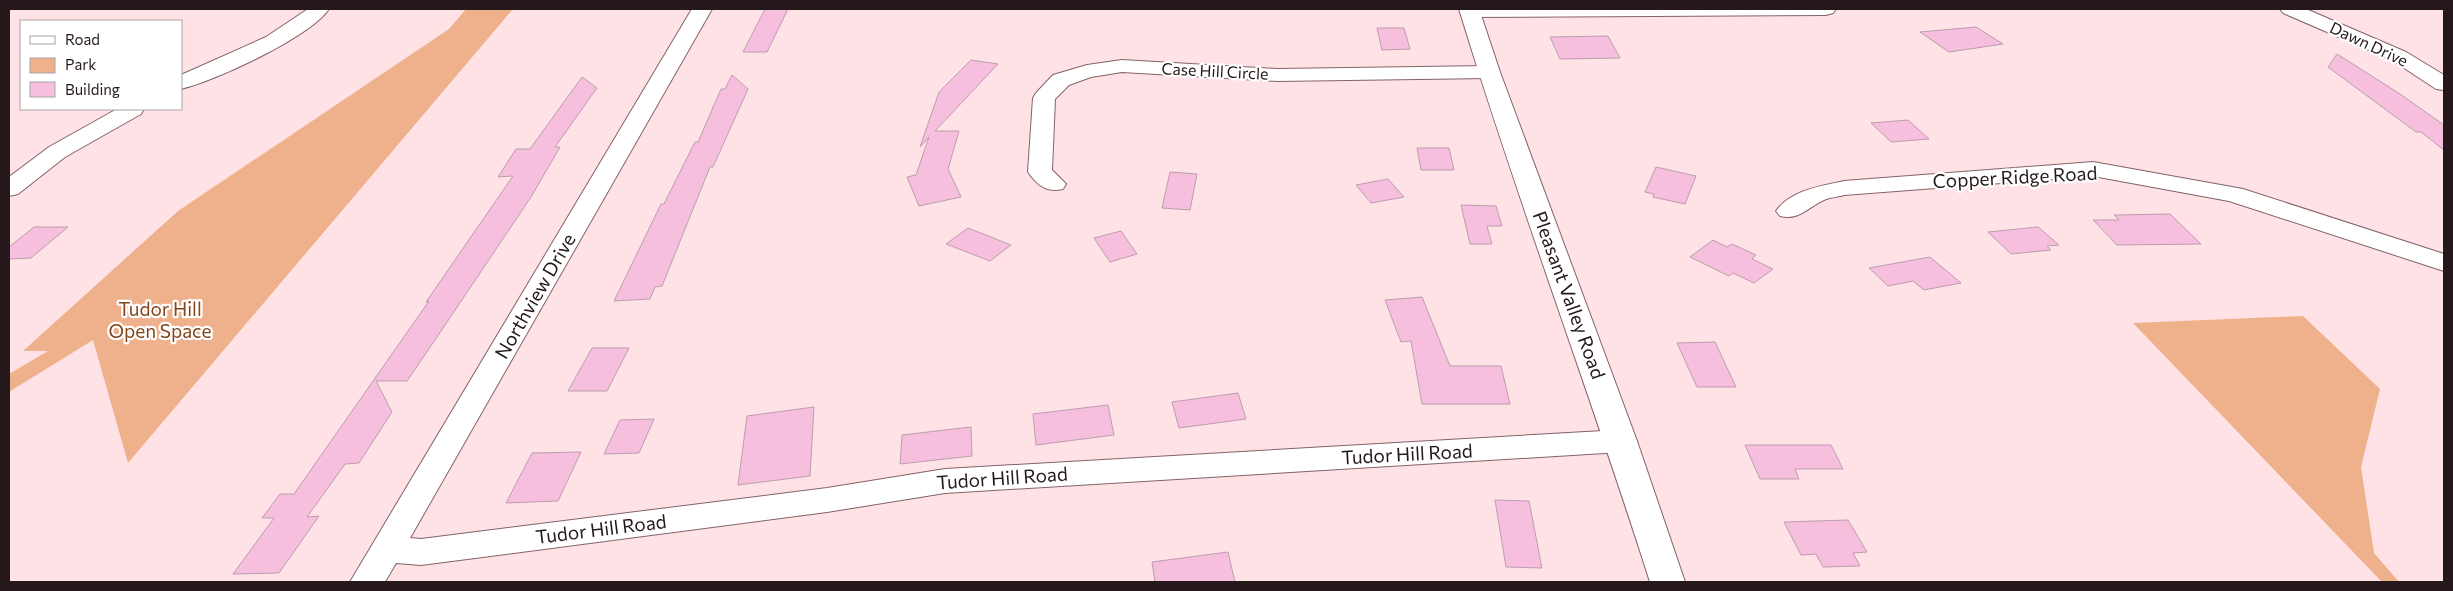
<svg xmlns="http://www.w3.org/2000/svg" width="2453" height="591" font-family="Commissioner,sans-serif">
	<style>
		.green { fill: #efb18c }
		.building { fill: #f7bfde; stroke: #bb9dad }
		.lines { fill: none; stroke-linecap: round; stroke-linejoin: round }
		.minor-casing { stroke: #826368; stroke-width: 2 }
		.secondary-casing { stroke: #826368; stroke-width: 2 }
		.minor { fill: #fff; fill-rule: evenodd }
		.secondary { fill: #fff; fill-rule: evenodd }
		.labels { text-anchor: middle; stroke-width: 4.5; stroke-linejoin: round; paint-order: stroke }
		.far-street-label { font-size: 16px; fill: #25181a; stroke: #fff }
		.street-label { font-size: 19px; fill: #25181a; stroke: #fff }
		.park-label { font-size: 19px; fill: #82451a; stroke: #fff }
	</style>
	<rect width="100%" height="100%" fill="#ffe2e6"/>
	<!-- green -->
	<g class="green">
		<polygon points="466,9 513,9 128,463 93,340 9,392 9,374 48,351 23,351 178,211 449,29"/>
		<polygon points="2303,316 2380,389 2361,467 2374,553 2399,582 2382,582 2133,323"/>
	</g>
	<!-- building -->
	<g class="building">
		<polygon points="765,9 788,9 767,52 743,52"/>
		<polygon points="1976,27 2003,44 1949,52 1920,32"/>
		<polygon points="1377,28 1404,28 1410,49 1382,50"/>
		<polygon points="1608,36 1620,58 1560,59 1550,37"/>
		<polygon points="2337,54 2400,94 2444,125 2444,150 2421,132 2416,132 2328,67"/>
		<polygon points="971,60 998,64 935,131 959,131 948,169 961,197 919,206 907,177 916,175 929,137 920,147 939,92"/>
		<polygon points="732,75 748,89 713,167 710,167 662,286 655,287 650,299 614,301 661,204 664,204 695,142 698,142 721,89 725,89"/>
		<polygon points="582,77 597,88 555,147 560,147 531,197 435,340 407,381 376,381 392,412 359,463 345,464 307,517 319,516 279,573 233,574 274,518 262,518 280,494 294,494 429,301 426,302 513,176 498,177 516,149 530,149"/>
		<polygon points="1908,120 1929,139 1891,142 1871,123"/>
		<polygon points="1417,148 1449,148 1454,170 1421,170"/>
		<polygon points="1656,167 1696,176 1685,204 1653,197 1654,194 1645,192"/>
		<polygon points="1170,172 1197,174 1190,210 1162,208"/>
		<polygon points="1388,179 1404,197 1371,203 1356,185"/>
		<polygon points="1461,205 1496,206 1502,226 1487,226 1492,244 1470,244"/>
		<polygon points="2170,214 2201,244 2117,245 2093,220 2119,220 2114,215"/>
		<polygon points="34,227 68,227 31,258 9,259 9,247"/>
		<polygon points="2038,227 2059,245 2047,246 2051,250 2011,254 1988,232"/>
		<polygon points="968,228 1011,245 990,261 946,244"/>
		<polygon points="1121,231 1137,254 1110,262 1094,238"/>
		<polygon points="1713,240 1727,247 1732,244 1756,255 1752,259 1773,269 1754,283 1733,273 1729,276 1690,257"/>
		<polygon points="1930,257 1961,283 1924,290 1913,281 1888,286 1869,268"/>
		<polygon points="1422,297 1450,366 1501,366 1510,404 1422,404 1411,341 1401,342 1385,300"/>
		<polygon points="1715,342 1736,387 1697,387 1677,343"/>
		<polygon points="592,348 629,348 607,391 568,391"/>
		<polygon points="1238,393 1246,419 1179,428 1172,402"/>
		<polygon points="1108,405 1114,435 1036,445 1033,414"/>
		<polygon points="814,407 810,476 738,485 747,416"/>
		<polygon points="654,419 639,453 604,454 620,420"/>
		<polygon points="971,427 972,456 900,464 902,435"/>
		<polygon points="1745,445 1831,445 1843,469 1795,469 1799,479 1760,479"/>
		<polygon points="581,452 558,501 506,503 532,453"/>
		<polygon points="1495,500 1529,501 1542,568 1506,567"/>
		<polygon points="1848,520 1867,552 1853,553 1860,566 1823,567 1816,554 1801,555 1784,522"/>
		<polygon points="1228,552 1235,582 1155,582 1152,562"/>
	</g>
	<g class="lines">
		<!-- minor casing -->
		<g class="minor-casing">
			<g id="minor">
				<path d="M308,9H329C310,37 215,81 181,89V75L266,37Z"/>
				<polygon points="692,9 712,9 410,538 421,539 827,488 945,469 1621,430 1632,433 1637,441 1632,449 1621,452 945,493 827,512 421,565 396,563 385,582 350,582"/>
				<polygon points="1462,9 1836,9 1833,13 1826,15 1470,17 1463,15 1460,11"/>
				<polygon points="2280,9 2306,9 2406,52 2444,75 2444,90 2436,89 2392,60 2283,13"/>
				<path d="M1122,60L1277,69L1489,66L1497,67L1500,72L1497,77L1489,78L1277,81L1122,72L1091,77L1069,85L1055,99L1052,170L1066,184L1063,189C1047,193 1037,185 1028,172L1033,98L1036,93L1053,75L1087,65Z"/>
				<polygon points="117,109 144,109 141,114 65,157 18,194 9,196 9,177 49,147"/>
				<path d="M2093,162L2243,189L2444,254V271L2229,201L2093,176L1844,195C1838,197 1830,197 1824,200C1808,207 1799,221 1780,216L1776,211C1791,190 1821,186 1844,181Z"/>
			</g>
		</g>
		<!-- secondary casing -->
		<g class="secondary-casing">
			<path id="secondary" d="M1459,9H1479L1500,72L1637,441L1685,582H1650C1589,390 1518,202 1459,9Z"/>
		</g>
		<!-- minor -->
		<use href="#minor" class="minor"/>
		<!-- secondary -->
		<use href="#secondary" class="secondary"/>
	</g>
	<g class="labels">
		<!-- far-street labels -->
		<g class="far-street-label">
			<text transform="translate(2369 44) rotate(25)" y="6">Dawn Drive</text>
			<text transform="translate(1215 71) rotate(3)" y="6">Case Hill Circle</text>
		</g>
		<!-- street labels -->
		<g class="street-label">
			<text transform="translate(2015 177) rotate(-3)" y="7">Copper Ridge Road</text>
			<text transform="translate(1569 295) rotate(70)" y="7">Pleasant Valley Road</text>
			<text transform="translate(535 296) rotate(-60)" y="7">Northview Drive</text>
			<text transform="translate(1407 454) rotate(-3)" y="7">Tudor Hill Road</text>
			<text transform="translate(1002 478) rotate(-4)" y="7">Tudor Hill Road</text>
			<text transform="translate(601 529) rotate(-7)" y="7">Tudor Hill Road</text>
		</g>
		<!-- park labels -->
		<g class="park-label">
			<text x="160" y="316">Tudor Hill<tspan x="160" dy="22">Open Space</tspan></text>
		</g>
	</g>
	<!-- border -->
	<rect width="2453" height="591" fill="none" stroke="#25181a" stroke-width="20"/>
	<!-- legend -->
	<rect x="20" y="20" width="162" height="90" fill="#ffffff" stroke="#a8a3a3"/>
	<rect x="30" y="36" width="25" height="8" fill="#ffffff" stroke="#a8a3a3"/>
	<text x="65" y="45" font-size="15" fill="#25181a">Road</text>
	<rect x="30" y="58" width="25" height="15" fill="#efb18c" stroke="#a8a3a3"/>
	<text x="65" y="70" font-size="15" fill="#25181a">Park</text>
	<rect x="30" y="82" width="25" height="15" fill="#f7bfde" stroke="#a8a3a3"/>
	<text x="65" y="95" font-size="15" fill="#25181a">Building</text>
</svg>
